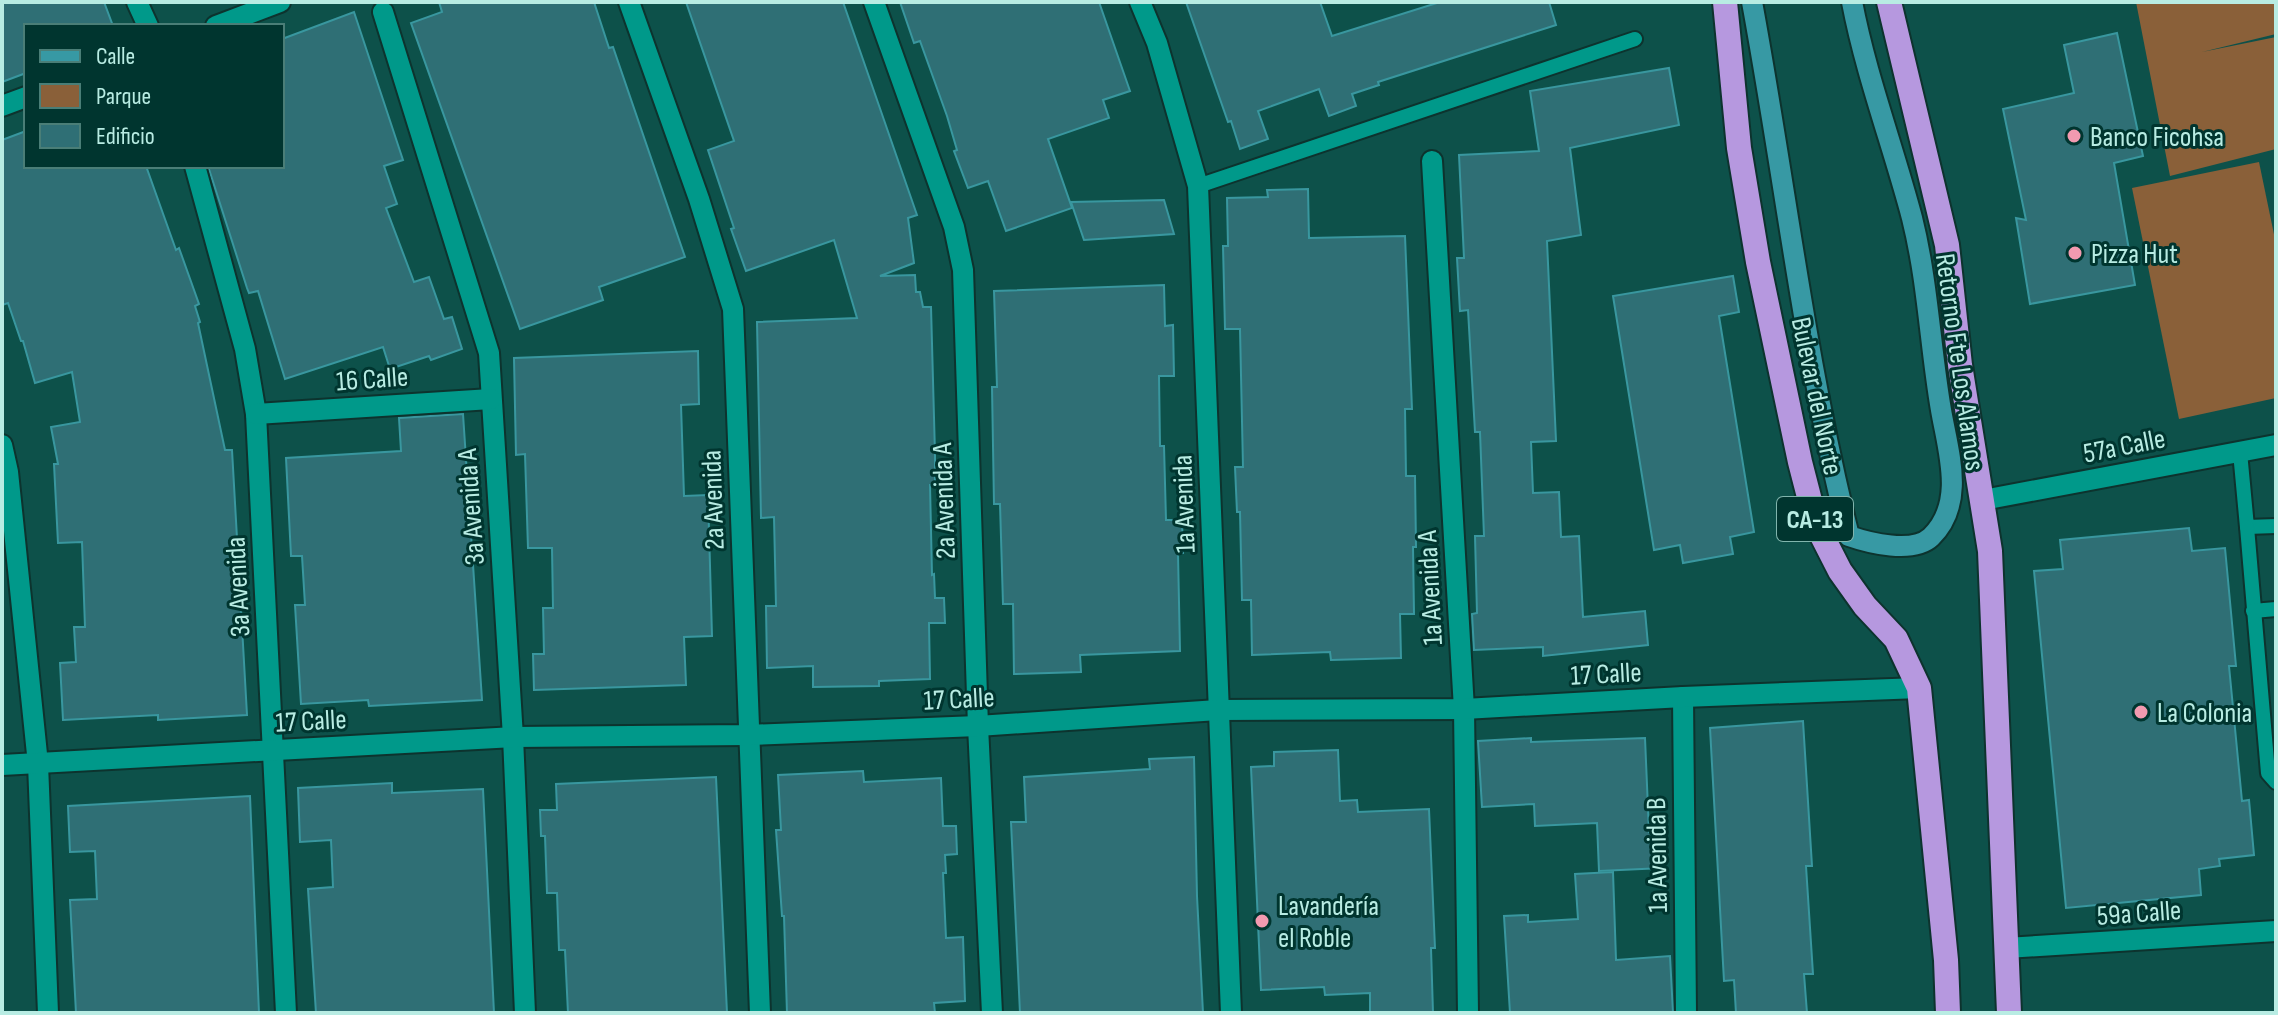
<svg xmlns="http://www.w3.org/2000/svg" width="2278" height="1015" font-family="'Sofia Sans Condensed',sans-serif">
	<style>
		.green { fill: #8a6039 }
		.building { fill: #2f6f75; stroke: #39979f; stroke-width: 2 }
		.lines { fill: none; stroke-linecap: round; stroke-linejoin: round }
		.lane-casing { stroke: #0d332e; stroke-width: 18 }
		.street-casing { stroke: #0d332e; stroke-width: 24 }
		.secondary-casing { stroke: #0d332e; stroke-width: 24 }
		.highway-casing { stroke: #0d332e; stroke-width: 28 }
		.lane { stroke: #00998a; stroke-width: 14 }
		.street { stroke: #00998a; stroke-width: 20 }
		.secondary { stroke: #3799a4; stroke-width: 20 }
		.highway { stroke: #b698df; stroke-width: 24 }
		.poi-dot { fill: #f29ab0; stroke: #00352f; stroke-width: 3 }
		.labels { text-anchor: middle; stroke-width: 6; stroke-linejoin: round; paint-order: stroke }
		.shield { fill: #00352f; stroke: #81b5ad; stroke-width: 2 }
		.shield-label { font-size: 26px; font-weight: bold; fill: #b8ece3 }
		.poi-label { font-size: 28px; fill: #b8ece3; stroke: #00352f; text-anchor: start }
		.street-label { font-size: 28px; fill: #b8ece3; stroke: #00352f }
	</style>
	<rect width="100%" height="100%" fill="#0d514a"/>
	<!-- green -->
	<g class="green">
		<polygon points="2136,2 2276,2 2276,34 2202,52 2276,37 2276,149 2170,176"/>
		<polygon points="2259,162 2276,244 2276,398 2179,419 2132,188"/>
	</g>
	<!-- building -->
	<g class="building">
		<polygon points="2,2 104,2 113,26 26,26 26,73 2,82"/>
		<polygon points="439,2 594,2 609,48 613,47 685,257 599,287 603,300 520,329 411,23 442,12"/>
		<polygon points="686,2 843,2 917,215 908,218 914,263 880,276 915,275 916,292 920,292 923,307 931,307 935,454 935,485 930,485 932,575 934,574 935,598 944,598 945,623 929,623 930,679 879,681 879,686 813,687 813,666 767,668 766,606 776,606 774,517 761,518 757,322 857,318 834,240 746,271 731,229 734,228 708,150 734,141"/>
		<polygon points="900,2 1099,2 1130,91 1103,100 1109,118 1048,139 1072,208 1006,231 988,181 968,188 954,151 957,150 947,116 920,41 914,43"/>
		<polygon points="1186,2 1320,2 1332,36 1440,2 1549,2 1556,25 1378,82 1379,85 1352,94 1356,106 1329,116 1319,89 1258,111 1268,139 1240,149 1231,121 1228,122"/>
		<polygon points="354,12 403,160 384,166 397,204 386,208 414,282 429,277 444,319 452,317 462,349 431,360 429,356 390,369 383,347 285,379 258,291 249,293 247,288 208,166 282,166 282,39"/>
		<polygon points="2117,33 2143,156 2114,163 2135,285 2030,304 2016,218 2026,220 2003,109 2074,93 2064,45"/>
		<polygon points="1669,68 1679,125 1570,148 1581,235 1547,241 1556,441 1531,442 1533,493 1559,492 1561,537 1579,536 1583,617 1645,611 1648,645 1543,656 1543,647 1474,650 1472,614 1477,613 1475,536 1484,536 1480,432 1475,432 1468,310 1460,311 1457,258 1464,258 1459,155 1539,151 1530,91"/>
		<polygon points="26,131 26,166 146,166 176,250 179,248 199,304 195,306 200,322 198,323 225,450 232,450 247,715 158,720 158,715 63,720 60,663 76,662 74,627 85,627 82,542 58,543 54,464 58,464 51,427 80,422 72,372 35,383 23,341 21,341 8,303 2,305 2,140"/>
		<polygon points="1308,189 1309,238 1405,236 1412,409 1405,409 1406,476 1415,476 1416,547 1413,547 1414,614 1400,614 1401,658 1331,660 1330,652 1252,655 1251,600 1242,600 1240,512 1237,512 1235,467 1243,467 1240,329 1225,329 1223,246 1228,246 1227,198 1268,197 1267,190"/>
		<polygon points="1164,200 1174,234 1084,240 1071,202"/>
		<polygon points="1733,276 1739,312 1719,316 1754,532 1730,537 1733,554 1683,563 1680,545 1654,550 1613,296"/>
		<polygon points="1164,285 1165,326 1173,325 1174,376 1159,376 1160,446 1164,446 1166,520 1182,520 1183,553 1178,553 1180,651 1080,655 1081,672 1014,674 1013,604 1003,604 1000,504 994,504 992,387 997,387 994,291"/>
		<polygon points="698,351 699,404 681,405 684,496 708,495 712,636 684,637 686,685 534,690 533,654 544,654 543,608 553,608 552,548 528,548 525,454 516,455 514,358"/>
		<polygon points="463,414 482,700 369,706 368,700 301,704 295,605 305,605 302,556 291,556 286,458 401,451 399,418"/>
		<polygon points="2189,528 2192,551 2225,548 2236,666 2229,666 2242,801 2249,800 2254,855 2219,859 2220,866 2199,869 2201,895 2066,908 2034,571 2063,569 2060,540"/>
		<polygon points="1803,721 1812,866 1806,866 1813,974 1804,974 1807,1013 1736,1013 1734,980 1724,981 1710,728"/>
		<polygon points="1531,738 1531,742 1645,738 1649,832 1662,831 1663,868 1599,871 1597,823 1535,826 1534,804 1482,807 1478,741"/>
		<polygon points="1338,750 1340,801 1357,800 1358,812 1429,809 1435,948 1431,948 1433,1013 1370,1013 1370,993 1325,995 1324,987 1261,990 1251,767 1274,766 1274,752"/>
		<polygon points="1194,757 1197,896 1203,1013 1020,1013 1011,822 1026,822 1024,777 1150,769 1149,759"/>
		<polygon points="863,771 864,782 941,778 943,826 956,826 957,854 945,855 946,873 943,873 946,938 963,937 965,1001 934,1003 935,1013 787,1013 784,916 782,916 776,830 781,830 778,775"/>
		<polygon points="716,777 727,1013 568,1013 565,950 559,950 557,893 547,893 545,836 541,836 540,810 557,810 556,784"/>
		<polygon points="392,783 392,793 483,789 494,1013 316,1013 308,889 333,887 331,840 300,842 298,788"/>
		<polygon points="250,796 259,1013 76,1013 70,900 97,899 95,851 70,852 68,806"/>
		<polygon points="1613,872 1616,960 1670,956 1673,1013 1510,1013 1504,916 1528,915 1528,922 1578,919 1575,874"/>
	</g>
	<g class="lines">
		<!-- lane casing -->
		<g class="lane-casing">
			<g id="lane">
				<polyline points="1198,186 1635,39"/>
				<polyline points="2240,452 2247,527 2276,526"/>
				<polyline points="2247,527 2268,773 2276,782"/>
				<polyline points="2253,611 2276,609"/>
			</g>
		</g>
		<!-- street casing -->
		<g class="street-casing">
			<g id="street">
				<polyline points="137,2 148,26"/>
				<polyline points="629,2 699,199 733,309 760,1013"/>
				<polyline points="874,2 954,227 963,270 978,726 992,1013"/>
				<polyline points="1140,2 1157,43 1198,186 1231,1013"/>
				<polyline points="383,12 489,353 513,737 525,1013"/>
				<polyline points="216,26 280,2"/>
				<polyline points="2,106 26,97"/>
				<polyline points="1432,161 1464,709 1468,1013"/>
				<polyline points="195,166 245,349 256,414 286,1013"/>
				<polyline points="256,414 491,399"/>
				<polyline points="2,445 8,472 38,764 48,1013"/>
				<polyline points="1983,500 2276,445"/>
				<polyline points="1683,697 1686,1013"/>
				<polyline points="2,765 513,737 748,735 978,726 1218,710 1464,709 1683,697 1919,688"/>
				<polyline points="2006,948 2276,931"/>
			</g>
		</g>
		<!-- secondary casing -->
		<g class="secondary-casing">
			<path id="secondary" d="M1752,2C1785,180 1805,361 1849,536C1869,543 1913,554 1931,537C1966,503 1948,451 1941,410C1930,346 1928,282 1912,218C1893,146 1866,75 1852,2"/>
		</g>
		<!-- highway casing -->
		<g class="highway-casing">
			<g id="highway">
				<polyline points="1725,2 1739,148 1758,262 1800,462 1816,524 1840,571 1865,606 1896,639 1919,688 1946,960 1948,1013"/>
				<polyline points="1889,2 1947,245 1960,365 1990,551 2009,1013"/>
			</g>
		</g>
		<!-- lane -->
		<use href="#lane" class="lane"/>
		<!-- street -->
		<use href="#street" class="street"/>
		<!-- secondary -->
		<use href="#secondary" class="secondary"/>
		<!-- highway -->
		<use href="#highway" class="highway"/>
	</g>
	<!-- markers -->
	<g class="poi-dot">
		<circle cx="2074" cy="136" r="8"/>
		<circle cx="2075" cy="253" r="8"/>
		<circle cx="2141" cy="712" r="8"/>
		<circle cx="1262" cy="921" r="8"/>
	</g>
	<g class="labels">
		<!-- shield labels -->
		<rect class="shield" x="1777" y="497" width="76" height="44" rx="6"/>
		<g class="shield-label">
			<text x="1815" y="528">CA-13</text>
		</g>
		<!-- poi labels -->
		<g class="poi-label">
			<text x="2090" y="146">Banco Ficohsa</text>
			<text x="2091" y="263">Pizza Hut</text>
			<text x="2157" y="722">La Colonia</text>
			<text x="1278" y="915">Lavandería<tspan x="1278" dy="32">el Roble</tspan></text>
		</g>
		<!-- street labels -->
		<g class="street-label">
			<text transform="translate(1961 362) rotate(82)" y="10">Retorno Fte Los Alamos</text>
			<text transform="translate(372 378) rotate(-4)" y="10">16 Calle</text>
			<text transform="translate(1818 396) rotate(78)" y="10">Bulevar del Norte</text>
			<text transform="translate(2124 445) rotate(-11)" y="10">57a Calle</text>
			<text transform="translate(712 500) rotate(-92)" y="10">2a Avenida</text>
			<text transform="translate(943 501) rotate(-92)" y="10">2a Avenida A</text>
			<text transform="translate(1183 504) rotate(-92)" y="10">1a Avenida</text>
			<text transform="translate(470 507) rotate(-94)" y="10">3a Avenida A</text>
			<text transform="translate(237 587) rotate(-93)" y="10">3a Avenida</text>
			<text transform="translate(1429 588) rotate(-93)" y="10">1a Avenida A</text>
			<text transform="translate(1606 673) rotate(-3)" y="10">17 Calle</text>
			<text transform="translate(959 698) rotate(-3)" y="10">17 Calle</text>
			<text transform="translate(311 720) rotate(-3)" y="10">17 Calle</text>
			<text transform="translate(1656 855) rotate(-91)" y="10">1a Avenida B</text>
			<text transform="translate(2139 912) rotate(-4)" y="10">59a Calle</text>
		</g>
	</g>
	<!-- border -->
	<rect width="2278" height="1015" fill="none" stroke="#b8ece3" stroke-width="8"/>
	<!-- legend -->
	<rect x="24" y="24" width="260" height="144" fill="#00352f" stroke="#4a7e77" stroke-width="2"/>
	<rect x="40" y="50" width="40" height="12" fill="#3799a4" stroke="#4a7e77" stroke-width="2"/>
	<text x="96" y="64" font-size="24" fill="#b8ece3">Calle</text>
	<rect x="40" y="84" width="40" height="24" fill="#8a6039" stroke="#4a7e77" stroke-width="2"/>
	<text x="96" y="104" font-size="24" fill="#b8ece3">Parque</text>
	<rect x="40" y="124" width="40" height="24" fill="#2f6f75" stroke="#4a7e77" stroke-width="2"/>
	<text x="96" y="144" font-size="24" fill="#b8ece3">Edificio</text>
</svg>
